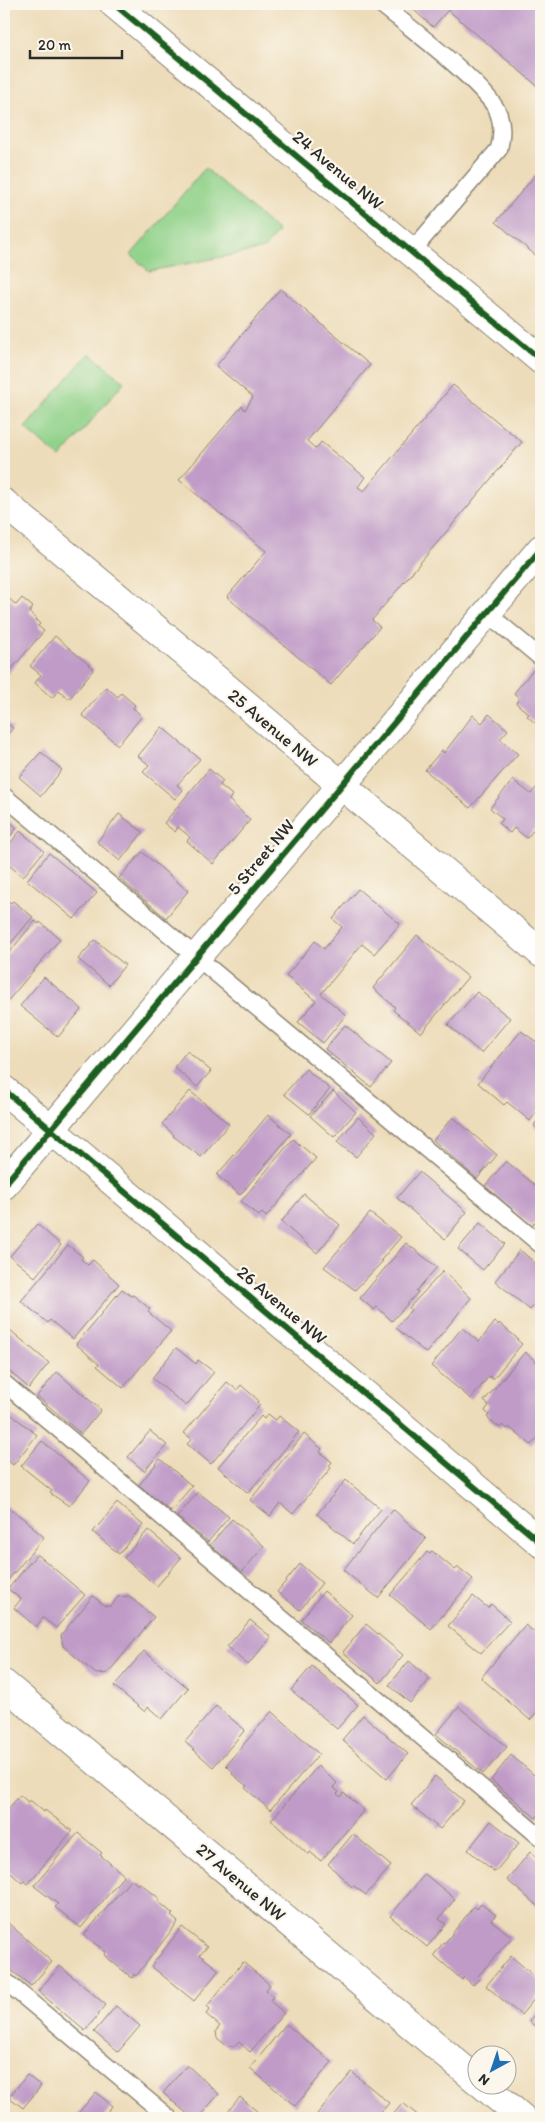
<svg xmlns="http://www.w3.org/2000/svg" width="545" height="2122" font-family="Itim,sans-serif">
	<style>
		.green { fill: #90d28a; stroke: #5e7e5a }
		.building { fill: #c09bc8 }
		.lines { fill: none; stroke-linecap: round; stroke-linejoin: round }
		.service-casing { stroke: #8c8472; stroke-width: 19 }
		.minor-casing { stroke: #8c8472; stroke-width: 30 }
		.service { stroke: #fff; stroke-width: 16 }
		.minor { stroke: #fff; stroke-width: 28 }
		.cycleway-casing { stroke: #fbf7ec; stroke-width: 9 }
		.cycleway { stroke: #1b5e20; stroke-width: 6 }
		.labels { text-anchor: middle; stroke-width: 4.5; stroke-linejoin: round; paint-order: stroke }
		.street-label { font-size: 18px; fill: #2b2b2b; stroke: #fbf7ec }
	</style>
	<rect width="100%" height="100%" fill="#fbf7ec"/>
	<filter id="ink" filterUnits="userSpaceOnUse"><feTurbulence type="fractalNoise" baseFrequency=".02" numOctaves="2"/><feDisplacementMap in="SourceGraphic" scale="10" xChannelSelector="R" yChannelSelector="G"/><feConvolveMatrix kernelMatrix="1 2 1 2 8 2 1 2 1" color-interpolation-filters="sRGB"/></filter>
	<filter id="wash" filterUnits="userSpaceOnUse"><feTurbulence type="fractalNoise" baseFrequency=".0096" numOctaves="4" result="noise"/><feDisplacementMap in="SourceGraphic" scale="20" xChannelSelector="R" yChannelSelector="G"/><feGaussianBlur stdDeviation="1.12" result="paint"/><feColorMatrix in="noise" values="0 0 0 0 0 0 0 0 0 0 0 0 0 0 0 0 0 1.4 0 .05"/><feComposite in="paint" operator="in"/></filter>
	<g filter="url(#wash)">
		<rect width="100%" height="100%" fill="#eddcb9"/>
		<!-- green -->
		<g class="green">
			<polygon points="205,168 278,231 264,249 149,271 131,255"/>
			<polygon points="89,353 124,382 60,458 25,428"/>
		</g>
		<g id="blocks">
			<!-- building -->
			<g class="building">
				<polygon points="407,4 541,4 541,89 448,10 433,27"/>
				<polygon points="537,173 541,177 541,248 535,255 496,222"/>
				<polygon points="280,289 370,365 307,441 316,449 321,442 365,477 358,487 364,491 453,385 522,442 372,620 380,627 331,685 227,597 266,551 179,480 242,406 245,410 253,397 216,366"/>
				<polygon points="4,594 16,605 22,598 33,607 29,612 37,619 36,620 40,624 38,626 44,631 4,678"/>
				<polygon points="55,636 94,669 69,699 59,690 52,698 35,683 41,675 30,666"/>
				<polygon points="533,670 541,677 541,728 527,716 529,714 516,703 519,698 514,693"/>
				<polygon points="106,687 118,697 121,693 135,705 133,708 142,716 118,745 82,715"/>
				<polygon points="489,714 508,730 500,739 518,754 470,808 425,770 442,750 444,753 473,715 482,723"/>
				<polygon points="4,721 13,728 4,739"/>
				<polygon points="162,727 200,759 177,785 183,790 175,799 143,772 149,765 138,756"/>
				<polygon points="41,752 62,770 41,796 19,777"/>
				<polygon points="209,769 223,781 220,785 232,795 229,800 250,820 213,864 187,841 190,837 178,827 175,832 164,823"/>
				<polygon points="513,780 531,794 541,782 541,821 527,838 514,828 510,833 499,824 503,819 490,808"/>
				<polygon points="119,814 143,832 120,861 97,842"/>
				<polygon points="4,816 17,828 4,844"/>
				<polygon points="20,831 44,851 23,877 4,861 4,851"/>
				<polygon points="142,852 188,891 166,918 119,878"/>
				<polygon points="49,853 97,893 74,919 27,880"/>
				<polygon points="358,889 400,924 374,954 362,944 321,994 346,1015 323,1043 298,1022 316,1001 286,976 315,941 324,949 342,927 333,919"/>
				<polygon points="7,900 11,903 13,901 33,917 4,951 4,904"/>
				<polygon points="35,921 39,924 40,922 60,939 6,1003 4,1001 4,959"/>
				<polygon points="417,935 468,977 421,1033 393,1010 395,1007 373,988"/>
				<polygon points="95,940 125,965 109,985 78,959"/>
				<polygon points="44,977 82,1009 58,1037 20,1006"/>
				<polygon points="477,992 510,1018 481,1053 448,1025"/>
				<polygon points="345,1025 391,1063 371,1087 325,1049"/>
				<polygon points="521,1031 541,1045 541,1107 530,1121 507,1102 504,1105 478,1083"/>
				<polygon points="187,1051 211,1071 197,1087 174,1067"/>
				<polygon points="306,1069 330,1089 309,1114 284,1094"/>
				<polygon points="190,1091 229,1124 201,1157 173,1136 174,1135 162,1124"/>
				<polygon points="333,1091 356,1112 334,1137 310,1116"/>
				<polygon points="268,1115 291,1134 240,1195 217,1175"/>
				<polygon points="541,1116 541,1134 534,1125"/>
				<polygon points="358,1117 376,1133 356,1157 337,1142"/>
				<polygon points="453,1117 497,1155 477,1179 433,1140"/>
				<polygon points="293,1139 316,1158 266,1217 262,1213 259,1216 241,1201"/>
				<polygon points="506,1161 541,1190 541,1214 532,1226 485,1186"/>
				<polygon points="419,1172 467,1212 445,1239 397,1198"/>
				<polygon points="304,1194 340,1225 317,1253 281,1222"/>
				<polygon points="370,1213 401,1237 381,1260 383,1261 355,1290 324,1267"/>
				<polygon points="480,1223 505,1244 483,1270 458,1249"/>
				<polygon points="37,1224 61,1245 35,1277 10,1256"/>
				<polygon points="406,1243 437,1267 416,1291 418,1292 392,1321 377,1307 374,1310 360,1298"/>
				<polygon points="68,1245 83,1257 81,1259 88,1265 93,1260 119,1284 73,1339 50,1320 48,1323 21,1301"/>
				<polygon points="520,1250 541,1268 541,1297 530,1310 495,1281"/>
				<polygon points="443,1271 471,1298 426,1353 396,1328 411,1310 409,1308"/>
				<polygon points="122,1289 131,1296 133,1295 150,1309 148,1312 171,1331 123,1388 97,1366 99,1364 76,1344"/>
				<polygon points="495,1322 498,1325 499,1323 518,1339 517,1340 522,1344 493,1379 489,1376 471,1399 431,1366 462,1328 479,1342"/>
				<polygon points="4,1325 49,1363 29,1388 4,1367"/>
				<polygon points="176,1348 196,1364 198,1360 214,1372 186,1406 152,1378"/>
				<polygon points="525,1352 541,1366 541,1434 531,1445 509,1427 507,1429 502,1425 500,1428 487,1417 489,1415 485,1411 489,1405 484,1401"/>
				<polygon points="57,1372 101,1410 81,1434 37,1396"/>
				<polygon points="227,1382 237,1390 241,1385 258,1400 257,1402 260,1405 211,1464 187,1444 192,1439 184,1433"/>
				<polygon points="7,1411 37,1435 13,1465 4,1457 4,1415"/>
				<polygon points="268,1414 276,1420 279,1416 299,1432 248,1493 218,1467 261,1416 264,1419"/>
				<polygon points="150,1431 167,1445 144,1471 128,1457"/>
				<polygon points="304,1434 322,1449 320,1452 332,1462 329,1466 331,1468 293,1514 280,1503 270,1516 250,1500"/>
				<polygon points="42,1441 90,1481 69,1506 50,1493 52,1491 21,1466"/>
				<polygon points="160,1459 192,1486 171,1511 139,1485"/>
				<polygon points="346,1480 381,1509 353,1544 317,1514"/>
				<polygon points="198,1492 229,1517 208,1542 177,1517"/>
				<polygon points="117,1503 143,1525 119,1554 93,1532"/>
				<polygon points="4,1504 33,1526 32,1527 44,1537 4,1585"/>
				<polygon points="393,1509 426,1539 378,1598 343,1570"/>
				<polygon points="232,1519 264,1546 242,1572 210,1545"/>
				<polygon points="148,1530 181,1558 157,1586 124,1558"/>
				<polygon points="432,1551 455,1570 458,1567 473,1579 431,1629 390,1595 427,1552 430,1554"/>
				<polygon points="37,1554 85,1595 56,1628 43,1618 36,1627 14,1608 21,1599 8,1589"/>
				<polygon points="300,1564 322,1583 300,1610 277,1592"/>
				<polygon points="324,1591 352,1615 329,1643 301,1620"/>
				<polygon points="93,1596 105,1606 111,1606 118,1597 129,1596 154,1617 108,1673 96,1674 63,1646 61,1635"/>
				<polygon points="473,1596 488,1608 491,1604 510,1621 481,1653 448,1626"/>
				<polygon points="250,1620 271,1637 248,1665 227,1647"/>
				<polygon points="366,1624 403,1655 380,1683 343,1652"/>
				<polygon points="525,1625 541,1637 541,1707 530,1720 481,1678"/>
				<polygon points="144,1651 188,1688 162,1719 148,1707 145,1712 114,1686"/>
				<polygon points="409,1661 430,1679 410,1703 389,1685"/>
				<polygon points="312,1666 358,1705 337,1729 291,1690"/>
				<polygon points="216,1706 245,1730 213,1767 185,1742"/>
				<polygon points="459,1707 507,1747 483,1774 436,1734"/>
				<polygon points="272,1711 319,1754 270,1810 245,1788 247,1786 232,1774 233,1772 226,1765"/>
				<polygon points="363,1715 408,1754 387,1779 342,1740"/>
				<polygon points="511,1755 541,1781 541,1812 536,1818 491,1780"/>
				<polygon points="318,1766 337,1783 333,1787 339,1792 337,1794 341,1797 344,1793 364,1810 321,1861 310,1852 308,1855 271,1820"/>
				<polygon points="435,1776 464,1801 440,1829 411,1805"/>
				<polygon points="20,1795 28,1802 30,1800 44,1812 45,1810 72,1831 28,1884 24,1881 22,1883 4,1867 4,1814"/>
				<polygon points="491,1821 519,1843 495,1872 468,1850"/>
				<polygon points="78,1833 102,1853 100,1855 124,1875 81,1928 55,1907 58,1904 34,1886"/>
				<polygon points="353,1834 391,1866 366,1895 354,1886 352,1887 328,1864"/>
				<polygon points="530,1852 541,1861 541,1906 540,1908 507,1880"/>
				<polygon points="425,1874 455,1899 439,1919 446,1924 427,1947 390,1916"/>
				<polygon points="131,1879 138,1885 140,1883 160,1899 158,1901 173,1914 171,1916 178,1922 136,1976 134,1974 132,1978 104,1955 106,1952 84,1935"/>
				<polygon points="481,1904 496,1915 491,1920 512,1937 478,1976 480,1978 473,1985 464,1977 462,1980 434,1955 443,1943 444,1944 474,1906 477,1909"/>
				<polygon points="7,1922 52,1962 31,1986 6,1966 8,1964 4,1960 4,1925"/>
				<polygon points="182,1927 207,1947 200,1955 219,1970 194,2001 151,1966"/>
				<polygon points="511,1956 541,1982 541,1991 521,2015 486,1986"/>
				<polygon points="243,1962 270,1985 266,1990 273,1997 270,2001 284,2013 250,2052 239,2042 235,2046 227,2046 217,2038 216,2031 220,2026 206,2014 210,2009 207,2006"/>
				<polygon points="60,1966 106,2005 85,2031 38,1991"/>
				<polygon points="116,2006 140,2026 118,2052 94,2032"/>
				<polygon points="541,2006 541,2032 529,2021"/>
				<polygon points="286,2024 332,2062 295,2106 250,2068"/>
				<polygon points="187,2065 219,2094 198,2118 192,2118 163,2093"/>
				<polygon points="352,2072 389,2103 376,2118 368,2112 363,2118 323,2118 317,2114"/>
				<polygon points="27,2075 41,2086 23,2108 9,2097"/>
				<polygon points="96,2092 112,2106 102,2118 78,2118 76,2116"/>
				<polygon points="240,2097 265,2118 222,2118"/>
				<polygon points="403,2103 421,2118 390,2118"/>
			</g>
		</g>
	</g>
	<g filter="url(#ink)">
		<use href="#blocks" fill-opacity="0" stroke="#8c8472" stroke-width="1"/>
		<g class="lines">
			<!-- service casing -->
			<g class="service-casing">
				<g id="service">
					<path d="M381,4C406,25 491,88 499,115C503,127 502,137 499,149L412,251"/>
					<polyline points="487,613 541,658"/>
					<polyline points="4,796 541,1245"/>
					<polyline points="4,1383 541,1838"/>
					<polyline points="4,1980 169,2118"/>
				</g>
			</g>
			<!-- minor casing -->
			<g class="minor-casing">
				<g id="minor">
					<polyline points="114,4 541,360"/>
					<polyline points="4,503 185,653 541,953"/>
					<polyline points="4,1090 541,1543"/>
					<polyline points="4,1185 541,549"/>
					<polyline points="4,1684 478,2081"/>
					<polyline points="482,2084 522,2118"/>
				</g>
			</g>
			<!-- service -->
			<use href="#service" class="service"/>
			<!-- minor -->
			<use href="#minor" class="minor"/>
			<!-- cycleway casing -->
			<g class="cycleway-casing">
				<g id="cycleway">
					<polyline points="114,4 541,360"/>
					<polyline points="4,1090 541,1543"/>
					<polyline points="4,1185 541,549"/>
				</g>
			</g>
			<!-- cycleway -->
			<use href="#cycleway" class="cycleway"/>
		</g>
	</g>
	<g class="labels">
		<!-- street labels -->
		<g class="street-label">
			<text transform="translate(338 170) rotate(40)" y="6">24 Avenue NW</text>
			<text transform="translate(273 728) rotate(40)" y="6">25 Avenue NW</text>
			<text transform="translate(261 857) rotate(-50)" y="6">5 Street NW</text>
			<text transform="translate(282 1305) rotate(40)" y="6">26 Avenue NW</text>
			<text transform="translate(241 1882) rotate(40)" y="6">27 Avenue NW</text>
		</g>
	</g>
	<!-- margin -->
	<rect width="545" height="2122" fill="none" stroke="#fbf7ec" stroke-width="20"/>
	<!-- north arrow -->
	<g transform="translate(492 2070) rotate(220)"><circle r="24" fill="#fbf7ec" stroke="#a8a59f"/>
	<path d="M0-4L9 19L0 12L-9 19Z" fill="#1f6fb2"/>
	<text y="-8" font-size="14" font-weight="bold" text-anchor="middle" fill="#2b2b2b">N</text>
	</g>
	<!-- scale -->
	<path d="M30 50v8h92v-8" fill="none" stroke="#2b2b2b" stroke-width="2.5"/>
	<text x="38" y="50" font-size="15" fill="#2b2b2b" stroke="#fbf7ec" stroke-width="4" paint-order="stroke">20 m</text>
</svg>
